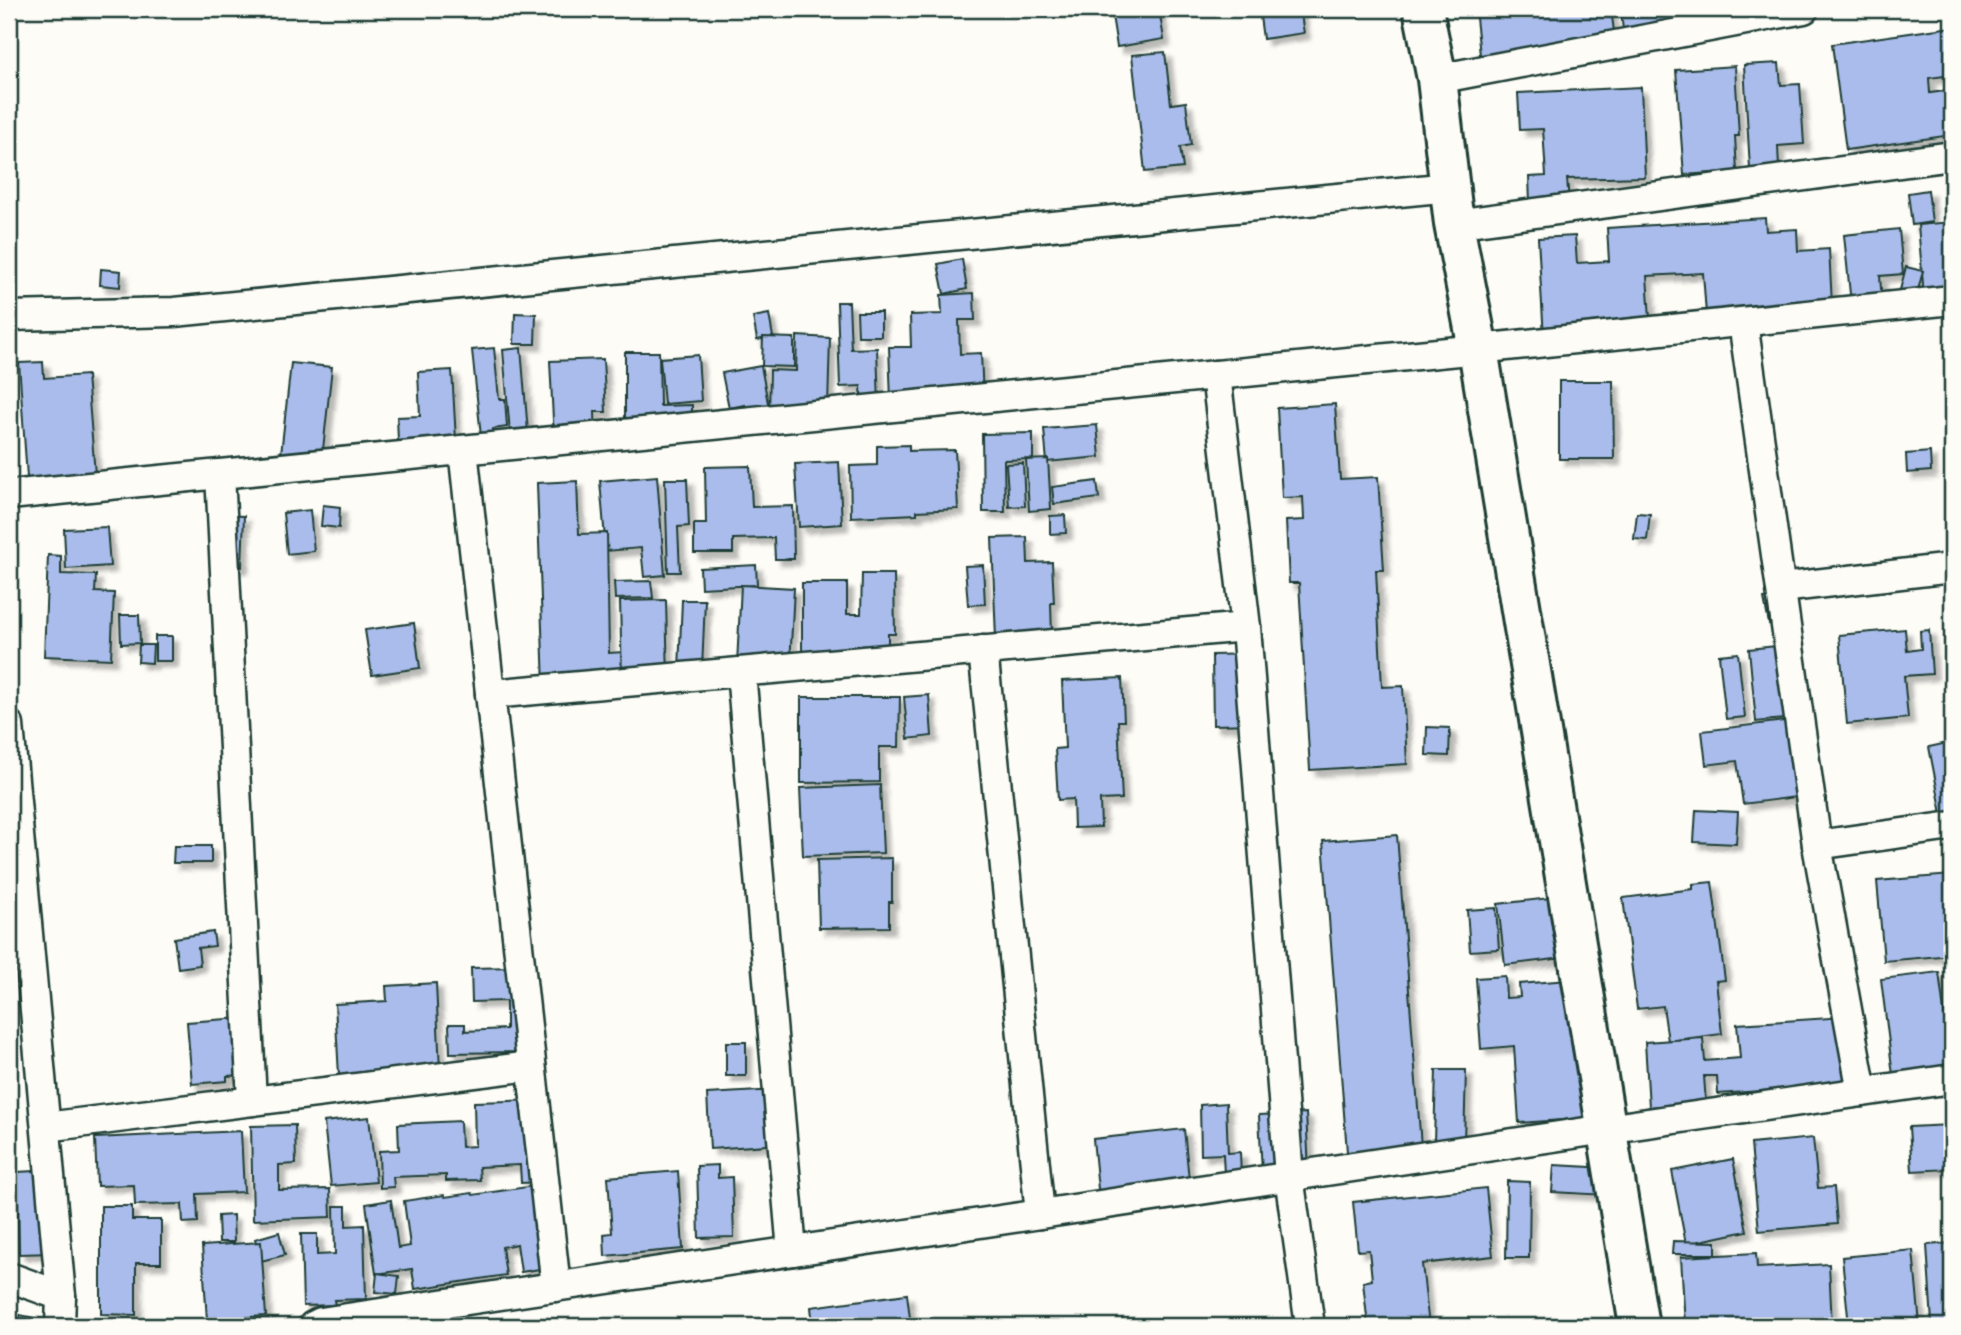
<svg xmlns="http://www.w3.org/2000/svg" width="1961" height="1335" font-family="'Gochi Hand',sans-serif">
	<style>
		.building { fill: #aabceb; stroke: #1f3d34; stroke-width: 2; filter: url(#shadow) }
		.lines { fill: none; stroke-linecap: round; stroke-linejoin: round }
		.street-casing { stroke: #1f3d34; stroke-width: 33 }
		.secondary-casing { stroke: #1f3d34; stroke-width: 44 }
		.street { stroke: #fdfcf7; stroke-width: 28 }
		.secondary { stroke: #fdfcf7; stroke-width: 38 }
	</style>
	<defs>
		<filter id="shadow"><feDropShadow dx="6" dy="6" stdDeviation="2" flood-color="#0004"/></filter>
	</defs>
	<rect width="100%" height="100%" fill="#fdfcf7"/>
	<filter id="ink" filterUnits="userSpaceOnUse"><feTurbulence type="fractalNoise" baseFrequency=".0143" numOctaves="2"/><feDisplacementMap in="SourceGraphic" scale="14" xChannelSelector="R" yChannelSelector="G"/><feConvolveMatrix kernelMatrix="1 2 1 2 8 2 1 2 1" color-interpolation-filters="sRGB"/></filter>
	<g filter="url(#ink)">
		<!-- building -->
		<g class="building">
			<polygon points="1111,9 1159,9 1164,39 1117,47"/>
			<polygon points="1259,9 1300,9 1304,33 1263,39"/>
			<polygon points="1475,9 1611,9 1616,46 1481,64"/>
			<polygon points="1621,9 1699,9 1701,29 1624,43"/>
			<polygon points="1952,27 1952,75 1929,78 1930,93 1952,90 1952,135 1846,150 1832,44"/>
			<polygon points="1165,52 1171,104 1186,102 1191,145 1180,147 1183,168 1145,172 1132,55"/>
			<polygon points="1779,63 1781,85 1800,84 1804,144 1778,146 1779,168 1750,169 1744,65"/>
			<polygon points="1735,66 1739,136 1735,136 1737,171 1684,175 1676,70"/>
			<polygon points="1641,87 1645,177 1567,179 1569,201 1530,203 1529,177 1546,176 1543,129 1520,130 1518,93"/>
			<polygon points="1928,190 1932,222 1912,225 1908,193"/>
			<polygon points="1765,218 1766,231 1797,229 1798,251 1829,249 1832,304 1707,328 1703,273 1647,276 1651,332 1544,338 1538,238 1575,236 1577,263 1609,261 1607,228"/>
			<polygon points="1952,222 1952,293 1924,296 1918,225"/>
			<polygon points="1899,229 1903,274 1880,276 1882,301 1851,304 1844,235"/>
			<polygon points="962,259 967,289 944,294 938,264"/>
			<polygon points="1906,267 1923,271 1917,294 1900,290"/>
			<polygon points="101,269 121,271 120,287 100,285"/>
			<polygon points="974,293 975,320 959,320 960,354 981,353 983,398 891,401 889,347 911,347 910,315 942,314 941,295"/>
			<polygon points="837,302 849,302 851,349 877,348 879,405 862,405 861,386 840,387"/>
			<polygon points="857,312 881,312 881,336 858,336"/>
			<polygon points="515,313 536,314 535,344 514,344"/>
			<polygon points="769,314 773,337 757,340 753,317"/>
			<polygon points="797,336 830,338 828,407 769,416 770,370 796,371"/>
			<polygon points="763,337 794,338 794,367 762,366"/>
			<polygon points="494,348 499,399 505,399 507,427 493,429 494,445 482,446 472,350"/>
			<polygon points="521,348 529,444 511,445 503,350"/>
			<polygon points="625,352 659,352 660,406 692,405 692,433 625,433"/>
			<polygon points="698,355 701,401 664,404 660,358"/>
			<polygon points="603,359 606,412 595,412 596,437 554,439 550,361"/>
			<polygon points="43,362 44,378 87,375 96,487 28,492 19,363"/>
			<polygon points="291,363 332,367 321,468 280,463"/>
			<polygon points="761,366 771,419 749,423 745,405 729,408 722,373"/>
			<polygon points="452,370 456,440 398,441 397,417 420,416 418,372"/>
			<polygon points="1559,381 1613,381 1614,459 1559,459"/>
			<polygon points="1335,404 1340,479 1378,477 1384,570 1376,570 1382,687 1403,686 1407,764 1310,770 1299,583 1289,583 1286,521 1304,520 1303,497 1282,498 1277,408"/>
			<polygon points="1097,425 1100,457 1047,462 1044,429"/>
			<polygon points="1033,433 1033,459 1004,460 1005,512 983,512 982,434"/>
			<polygon points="909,445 909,451 955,450 958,509 917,511 917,514 851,517 850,466 877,465 877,446"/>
			<polygon points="1930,452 1931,471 1907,473 1906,454"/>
			<polygon points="1048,459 1051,509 1029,511 1026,460"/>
			<polygon points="839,462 842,524 799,527 795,464"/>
			<polygon points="1023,463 1025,506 1009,507 1006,464"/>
			<polygon points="750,466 752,507 793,506 794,559 775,559 774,538 733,539 733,553 694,553 694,524 706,524 705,467"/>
			<polygon points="657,476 665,575 644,577 641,548 606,551 600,481"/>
			<polygon points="665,479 687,479 689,526 678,527 680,572 668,572"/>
			<polygon points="577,481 579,534 607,533 609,653 623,652 624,684 544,687 537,483"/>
			<polygon points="1097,481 1099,498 1054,504 1052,487"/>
			<polygon points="1947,490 1952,491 1952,555 1943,554"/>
			<polygon points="323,505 340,507 339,528 321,526"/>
			<polygon points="310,510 314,551 287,554 283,513"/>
			<polygon points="1637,513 1650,514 1647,540 1634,539"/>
			<polygon points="218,515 244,516 242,567 216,566"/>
			<polygon points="1065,515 1066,533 1050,534 1050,516"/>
			<polygon points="107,527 110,566 66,569 64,529"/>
			<polygon points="1027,537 1028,563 1052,562 1054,603 1051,603 1052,636 996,639 992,538"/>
			<polygon points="48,555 61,556 61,574 96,575 95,592 114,593 111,659 44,656"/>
			<polygon points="756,565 757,585 701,588 700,568"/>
			<polygon points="983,565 985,604 968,605 965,566"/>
			<polygon points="862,574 894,574 895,634 888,634 888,650 802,654 802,583 847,583 847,614 861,614"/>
			<polygon points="651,581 653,598 615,599 614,582"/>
			<polygon points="741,585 794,588 790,666 737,664"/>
			<polygon points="1775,597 1780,621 1769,624 1764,599"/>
			<polygon points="666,600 668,679 622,680 620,601"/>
			<polygon points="682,600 705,600 702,670 679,669"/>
			<polygon points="120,615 139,615 140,643 121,644"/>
			<polygon points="414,623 420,668 372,675 365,630"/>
			<polygon points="1905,629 1907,651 1921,649 1920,631 1929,630 1932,674 1904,676 1908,718 1847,724 1839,635"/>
			<rect x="155" y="636" width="17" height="25"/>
			<polygon points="139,645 153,645 152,663 138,662"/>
			<polygon points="1785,645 1792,718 1756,722 1749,649"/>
			<polygon points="1738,653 1745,717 1726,719 1719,655"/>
			<polygon points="1253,654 1254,724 1213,725 1212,655"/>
			<polygon points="1122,678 1124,721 1118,721 1122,799 1100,800 1101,827 1074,828 1073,799 1058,800 1055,749 1065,748 1062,681"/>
			<polygon points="929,695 932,736 908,739 904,697"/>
			<polygon points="801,697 900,697 899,747 879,747 879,782 801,783"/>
			<polygon points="1801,719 1811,795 1743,804 1737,761 1706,765 1702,731"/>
			<polygon points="1427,727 1450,728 1449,756 1426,755"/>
			<polygon points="1952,742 1952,817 1943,819 1929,747"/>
			<polygon points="880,785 883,853 803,856 800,788"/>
			<polygon points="1696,810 1738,812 1736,844 1694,842"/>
			<polygon points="1397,835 1421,1146 1347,1152 1323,841"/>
			<polygon points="174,846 211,846 211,863 173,863"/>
			<polygon points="892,858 892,902 889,902 889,927 819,928 817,860"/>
			<polygon points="1952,875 1952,955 1884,961 1877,881"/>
			<polygon points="1712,882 1725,980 1716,981 1722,1034 1668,1041 1663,1006 1637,1009 1623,898 1693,889 1693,884"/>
			<polygon points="1566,896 1572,957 1505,965 1498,904"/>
			<polygon points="1496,908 1499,949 1470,951 1467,910"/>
			<polygon points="213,932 215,946 198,948 200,965 178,968 174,938"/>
			<polygon points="516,967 519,1052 450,1053 449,1024 465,1024 465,1031 506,1029 506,1001 472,1002 471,968"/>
			<polygon points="1939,972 1951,1067 1893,1075 1881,979"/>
			<polygon points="1505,976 1506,998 1520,997 1519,984 1581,979 1591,1118 1519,1123 1514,1046 1481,1049 1476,978"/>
			<polygon points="436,983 440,1071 339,1076 335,1004 387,1001 386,986"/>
			<polygon points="254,1017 259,1074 227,1076 227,1081 192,1084 187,1022"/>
			<polygon points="1845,1017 1849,1085 1718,1094 1717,1076 1704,1076 1706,1103 1649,1107 1645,1042 1703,1038 1705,1061 1740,1058 1737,1024"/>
			<rect x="726" y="1042" width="20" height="34"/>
			<polygon points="1436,1070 1466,1070 1464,1143 1434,1142"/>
			<polygon points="779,1090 782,1144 710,1149 707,1094"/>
			<polygon points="540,1100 542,1182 521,1183 520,1165 479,1167 480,1180 446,1181 446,1175 393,1177 394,1187 380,1188 379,1151 399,1150 398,1124 460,1121 461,1147 475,1146 474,1102"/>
			<polygon points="1226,1103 1228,1153 1240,1152 1241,1175 1224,1175 1223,1154 1201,1155 1200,1105"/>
			<polygon points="1306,1113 1309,1170 1262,1173 1259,1115"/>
			<polygon points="369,1117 376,1182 331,1186 324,1122"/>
			<polygon points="295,1125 296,1164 279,1165 279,1190 330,1189 331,1217 253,1220 251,1126"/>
			<polygon points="1951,1125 1952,1188 1950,1188 1949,1169 1912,1171 1909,1127"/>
			<polygon points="1184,1129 1190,1190 1099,1199 1093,1139"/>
			<polygon points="241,1131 244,1192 197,1194 198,1222 183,1223 182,1204 135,1205 134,1185 97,1186 95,1138"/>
			<polygon points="1813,1138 1818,1188 1834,1187 1837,1224 1759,1231 1751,1144"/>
			<polygon points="1733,1159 1747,1231 1686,1244 1672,1171"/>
			<polygon points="718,1165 718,1178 732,1177 734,1237 699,1238 697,1166"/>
			<polygon points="1554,1165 1609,1168 1607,1195 1552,1192"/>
			<polygon points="53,1170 55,1253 19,1254 17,1172"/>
			<polygon points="678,1171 683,1249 605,1256 604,1234 612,1233 608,1177"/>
			<polygon points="1507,1181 1530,1182 1529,1258 1506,1258"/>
			<polygon points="540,1185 564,1265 521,1272 517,1244 502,1247 506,1275 415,1289 412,1269 376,1274 366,1204 391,1200 398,1248 410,1246 404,1201 444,1195 445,1197 472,1193 473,1195"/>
			<polygon points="1486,1188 1493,1256 1422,1264 1429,1326 1368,1326 1363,1282 1372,1280 1369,1250 1358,1251 1353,1202"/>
			<polygon points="101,1206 132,1206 132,1220 161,1220 161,1263 136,1263 136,1315 101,1314"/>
			<polygon points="334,1206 346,1206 346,1226 364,1225 366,1299 334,1300 335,1305 303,1306 301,1234 317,1234 317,1255 335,1254"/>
			<polygon points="233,1215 234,1242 219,1242 218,1216"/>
			<polygon points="279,1232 285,1255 261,1261 255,1239"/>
			<polygon points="1673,1241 1716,1242 1716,1254 1672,1254"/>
			<polygon points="261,1242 266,1316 207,1320 202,1246"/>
			<polygon points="1952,1243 1952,1322 1932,1323 1927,1245"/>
			<polygon points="1913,1250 1920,1325 1849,1326 1842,1257"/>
			<polygon points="1756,1253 1757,1268 1829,1264 1832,1326 1685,1326 1681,1257"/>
			<polygon points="377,1273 399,1276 397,1294 375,1292"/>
			<polygon points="907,1294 911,1326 813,1326 811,1307"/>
			<polygon points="20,1315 44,1320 43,1326 17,1326"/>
		</g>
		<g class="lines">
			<!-- street casing -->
			<g class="street-casing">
				<g id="street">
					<polyline points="1437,79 1804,9"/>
					<polyline points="1454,224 1952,156"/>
					<polyline points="9,316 174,312 1450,187"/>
					<polyline points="1743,322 1817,845 1862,1092"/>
					<polyline points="1216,375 1246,627 1289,1176 1310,1326"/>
					<polyline points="463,450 556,1287"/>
					<polyline points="220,474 252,1101"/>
					<polyline points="9,495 1478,349 1952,300"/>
					<polyline points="1781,588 1952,568"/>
					<polyline points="983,650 1040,1214"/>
					<polyline points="741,672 792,1251"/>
					<polyline points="490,694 1246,627"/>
					<polyline points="9,725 61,1296 60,1326"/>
					<polyline points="1817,845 1952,826"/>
					<polyline points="46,1127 531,1066"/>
					<polyline points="9,1277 61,1296"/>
					<polyline points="313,1326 321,1322 1606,1129 1952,1079"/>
				</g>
			</g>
			<!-- secondary casing -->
			<g class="secondary-casing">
				<polyline id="secondary" points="1423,9 1437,79 1454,224 1478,349 1639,1326"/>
			</g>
			<!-- street -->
			<use href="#street" class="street"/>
			<!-- secondary -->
			<use href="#secondary" class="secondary"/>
		</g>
	</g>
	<!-- margin -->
	<rect width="1961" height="1335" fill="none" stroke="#fdfcf7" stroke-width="35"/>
	<rect x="18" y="18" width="1926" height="1300" fill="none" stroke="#1f3d34" stroke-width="2.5" filter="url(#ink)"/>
</svg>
